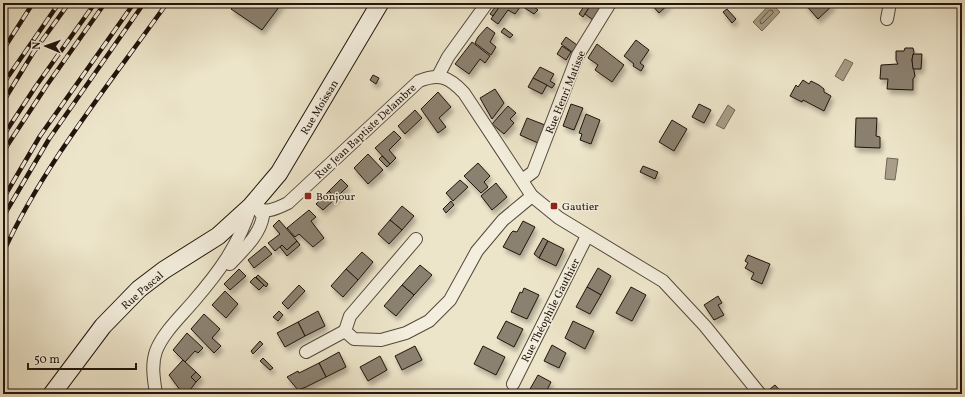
<svg xmlns="http://www.w3.org/2000/svg" width="965" height="397" font-family="Vollkorn,serif">
	<style>
		.water { fill: #a89e89; stroke: #726757 }
		.lines { fill: none; stroke-linecap: round; stroke-linejoin: round }
		.shore { stroke: #64594a; stroke-width: 1 }
		.building { fill: #8b816f; stroke: #21140c; filter: url(#shadow) }
		.minor-casing { stroke: #54483c; stroke-width: 14 }
		.secondary-casing { stroke: #21140c; stroke-width: 19 }
		.minor { stroke: #f3eedd; stroke-width: 12 }
		.secondary { stroke: #f3eedd; stroke-width: 17 }
		.rail-casing { stroke: #21140c; stroke-width: 4.5 }
		.rail { stroke: #f3eedd; stroke-width: 3; stroke-dasharray: 9; stroke-linecap: butt }
		.poi-dot { fill: #8f2418; stroke: #f3eedd; stroke-width: 1.5 }
		.labels { text-anchor: middle; stroke-width: 3; stroke-linejoin: round; paint-order: stroke }
		.street-label { font-size: 11px; fill: #21140c; stroke: #f3eedd }
		.poi-label { font-size: 11px; fill: #21140c; stroke: #f3eedd; text-anchor: start }
	</style>
	<defs>
		<filter id="shadow"><feDropShadow dx="2.5" dy="4.5" stdDeviation="2" flood-color="#0004"/></filter>
	</defs>
	<rect width="100%" height="100%" fill="#ede5ca"/>
	<filter id="stains"><feTurbulence type="fractalNoise" baseFrequency=".005" numOctaves="4"/><feColorMatrix values="0 0 0 0 .2 0 0 0 0 .09 0 0 0 0 .02 0 0 0 .5 -.17"/></filter>
	<radialGradient id="worn" r=".72"><stop offset=".6" stop-color="#630" stop-opacity="0"/><stop offset="1" stop-color="#630" stop-opacity=".3"/></radialGradient>
	<!-- water -->
	<g class="water">
		<polygon points="771,3 780,12 762,31 753,22"/>
		<polygon points="845,59 853,63 843,81 835,76"/>
		<polygon points="728,105 735,110 724,129 716,125"/>
		<polygon points="887,158 898,159 895,180 885,179"/>
	</g>
	<g class="lines">
		<!-- shore -->
		<polygon class="shore" points="770,10 773,11 773,13 763,23 761,24 760,21"/>
	</g>
	<!-- building -->
	<g class="building">
		<polygon points="236,3 282,3 262,30 231,9"/>
		<polygon points="498,3 502,3 493,16 490,14"/>
		<polygon points="502,3 517,3 521,6 515,14 508,10 498,24 491,19"/>
		<polygon points="526,3 534,3 532,5 538,10 534,14 523,7"/>
		<polygon points="586,3 592,3 583,17 579,14"/>
		<polygon points="592,3 604,3 593,20 585,14"/>
		<polygon points="650,3 670,3 659,13"/>
		<polygon points="804,3 831,3 833,5 818,19"/>
		<polygon points="727,9 736,19 732,23 723,12"/>
		<polygon points="487,27 495,33 490,42 496,47 491,55 475,43 478,37"/>
		<polygon points="504,28 513,35 510,38 501,32"/>
		<polygon points="566,37 577,45 572,52 561,44"/>
		<polygon points="636,40 649,50 640,63 644,66 641,71 633,66 634,64 624,56"/>
		<polygon points="472,42 490,56 485,63 480,59 469,74 455,64"/>
		<polygon points="597,44 624,65 612,82 595,70 598,65 588,58"/>
		<polygon points="562,46 571,52 566,60 557,54"/>
		<polygon points="905,48 913,48 914,52 912,60 915,76 913,79 913,90 887,89 888,79 880,79 881,65 898,64 896,60 896,51 904,51"/>
		<polygon points="913,54 922,54 921,69 913,69 912,60"/>
		<polygon points="540,67 554,74 550,81 555,84 552,88 533,78"/>
		<polygon points="373,75 379,78 376,84 370,80"/>
		<polygon points="533,78 547,85 542,94 528,87"/>
		<polygon points="803,80 809,84 811,81 819,85 824,89 824,92 831,96 824,111 803,100 802,102 790,96 796,85 798,87"/>
		<polygon points="495,89 504,103 492,119 480,98"/>
		<polygon points="438,92 451,107 439,118 446,127 438,133 421,109"/>
		<polygon points="571,104 583,108 574,130 563,126"/>
		<polygon points="699,104 711,110 704,123 692,117"/>
		<polygon points="508,106 516,113 510,119 514,123 504,134 492,124"/>
		<polygon points="415,110 422,118 405,134 398,126"/>
		<polygon points="586,114 600,120 591,144 580,140 582,134 579,133"/>
		<polygon points="527,118 545,125 538,143 520,135"/>
		<polygon points="856,118 877,118 876,136 880,137 880,148 855,147"/>
		<polygon points="672,120 687,129 674,151 659,142"/>
		<polygon points="394,131 401,138 389,150 396,158 390,164 375,148"/>
		<polygon points="368,154 383,170 368,184 354,168"/>
		<polygon points="382,156 390,164 387,167 379,159"/>
		<polygon points="478,163 490,176 484,182 488,187 481,193 464,176"/>
		<polygon points="643,166 658,172 655,179 640,172"/>
		<polygon points="341,179 348,186 336,198 329,191"/>
		<polygon points="460,180 468,187 453,201 446,193"/>
		<polygon points="496,183 507,197 492,210 481,196"/>
		<polygon points="329,191 336,198 323,210 316,204"/>
		<polygon points="451,201 454,205 446,213 443,209"/>
		<polygon points="402,206 414,216 402,230 390,220"/>
		<polygon points="309,210 316,217 311,221 324,238 313,247 299,234 295,237 287,228"/>
		<polygon points="279,220 297,241 287,250 282,245 275,251 268,243 280,234 273,226"/>
		<polygon points="390,220 402,230 389,244 378,234"/>
		<polygon points="523,221 535,227 520,255 503,247 511,233 513,231 517,232"/>
		<polygon points="543,238 548,241 539,258 534,254"/>
		<polygon points="297,241 300,245 287,256 280,247 282,245 287,250"/>
		<polygon points="548,241 564,249 556,266 539,258"/>
		<polygon points="265,246 272,254 254,268 248,260"/>
		<polygon points="362,252 373,262 358,280 346,269"/>
		<polygon points="748,255 770,264 762,284 751,279 754,273 745,268 748,263 745,261"/>
		<polygon points="420,265 432,275 414,295 402,285"/>
		<polygon points="598,268 611,276 601,295 587,287"/>
		<polygon points="239,269 246,276 230,290 224,284"/>
		<polygon points="346,269 358,280 343,297 331,286"/>
		<polygon points="258,275 268,284 266,287 256,277"/>
		<polygon points="255,277 264,285 259,290 250,282"/>
		<polygon points="299,285 305,291 288,309 282,303"/>
		<polygon points="402,285 414,295 396,316 384,306"/>
		<polygon points="587,287 601,295 590,314 576,307"/>
		<polygon points="631,287 646,295 632,321 616,313"/>
		<polygon points="524,288 539,295 527,319 511,312 520,292 522,293"/>
		<polygon points="225,291 238,304 226,318 212,305"/>
		<polygon points="718,296 722,303 718,305 724,315 714,320 704,305"/>
		<polygon points="279,311 283,315 278,321 273,317"/>
		<polygon points="318,311 325,326 305,336 298,322"/>
		<polygon points="204,314 220,329 212,338 221,346 214,353 191,329"/>
		<polygon points="506,321 523,329 514,347 497,338"/>
		<polygon points="573,321 594,331 585,349 565,338"/>
		<polygon points="298,322 305,336 285,347 277,333"/>
		<polygon points="187,333 203,348 198,353 195,351 185,362 173,350"/>
		<polygon points="260,341 263,344 253,354 251,351"/>
		<polygon points="552,345 566,353 559,368 544,361"/>
		<polygon points="415,346 422,360 402,370 395,356"/>
		<polygon points="483,346 505,357 496,375 474,364"/>
		<polygon points="339,352 346,367 326,377 319,363"/>
		<polygon points="380,356 387,370 368,381 360,367"/>
		<polygon points="263,358 273,368 270,370 260,361"/>
		<polygon points="183,360 196,372 191,377 196,382 187,394 183,394 169,375"/>
		<polygon points="319,363 326,377 306,387 298,390 287,377 298,371 299,373"/>
		<polygon points="196,372 201,377 196,382 191,377"/>
		<polygon points="538,375 551,382 545,394 540,394 530,389"/>
		<polygon points="775,385 782,393 781,394 775,394 770,389"/>
		<polygon points="448,390 449,394 436,394 436,391"/>
	</g>
	<g class="lines">
		<!-- minor casing -->
		<g class="minor-casing">
			<g id="minor">
				<polyline points="887,19 890,3"/>
				<polyline points="438,76 448,57 487,3"/>
				<polyline points="522,180 533,172 578,55 610,3"/>
				<path d="M230,264C243,250 260,235 263,216L259,211"/>
				<polyline points="345,331 350,316 416,239"/>
				<polyline points="306,352 345,331 354,339 381,340 406,333 429,321 450,300 477,251 503,220 532,196"/>
				<polyline points="513,384 587,236"/>
				<path d="M156,394C154,380 151,365 156,351C163,333 180,317 193,302C219,272 239,245 251,206C265,214 274,210 288,203L419,81C440,73 449,77 464,93L532,196L559,218L663,281L705,326L760,394"/>
			</g>
		</g>
		<!-- secondary casing -->
		<g class="secondary-casing">
			<polyline id="secondary" points="52,394 103,326 139,289 164,270 218,236 251,206 279,173 380,3"/>
		</g>
		<!-- minor -->
		<use href="#minor" class="minor"/>
		<!-- secondary -->
		<use href="#secondary" class="secondary"/>
		<!-- rail casing -->
		<g class="rail-casing">
			<g id="rail">
				<polyline points="3,50 33,3"/>
				<polyline points="3,84 59,3"/>
				<polyline points="3,102 33,53 69,3"/>
				<polyline points="3,136 36,86 95,3"/>
				<polyline points="3,152 47,85 105,3"/>
				<polyline points="3,199 40,136 134,3"/>
				<polyline points="3,217 49,139 144,3"/>
				<path d="M3,253C43,165 111,82 167,3"/>
			</g>
		</g>
		<!-- rail -->
		<use href="#rail" class="rail"/>
	</g>
	<!-- markers -->
	<g class="poi-dot">
		<rect x="304" y="192" width="8" height="8" rx="2"/>
		<rect x="550" y="202" width="8" height="8" rx="2"/>
	</g>
	<g class="labels">
		<!-- street labels -->
		<g class="street-label">
			<text transform="translate(565 92) rotate(-68)" y="4">Rue Henri Matisse</text>
			<text transform="translate(319 107) rotate(-59)" y="4">Rue Moissan</text>
			<text transform="translate(365 131) rotate(-43)" y="4">Rue Jean Baptiste Delambre</text>
			<text transform="translate(142 290) rotate(-41)" y="4">Rue Pascal</text>
			<text transform="translate(550 310) rotate(-63)" y="4">Rue Théophile Gauthier</text>
		</g>
		<!-- poi labels -->
		<g class="poi-label">
			<text x="316" y="200">Bonjour</text>
			<text x="562" y="210">Gautier</text>
		</g>
	</g>
	<!-- margin -->
	<rect width="965" height="397" fill="none" stroke="#ede5ca" stroke-width="16"/>
	<rect x="4" y="4" width="957" height="389" fill="none" stroke="#21140c" stroke-width="2"/>
	<rect x="8" y="8" width="949" height="381" fill="none" stroke="#21140c"/>
	<!-- north arrow -->
	<g transform="translate(46 46) rotate(272)" stroke="#f3eedd" stroke-width="3" paint-order="stroke">
	<path d="M0-3L7 15L0 10L-7 15Z" fill="#21140c"/>
	<text y="-6" font-size="11" font-weight="bold" text-anchor="middle" fill="#21140c">N</text>
	</g>
	<!-- scale -->
	<path d="M28 363v6h108v-6" fill="none" stroke="#21140c" stroke-width="2"/>
	<text x="34" y="363" font-size="12" fill="#21140c" stroke="#f3eedd" stroke-width="3" paint-order="stroke">50 m</text>
	<rect width="100%" height="100%" filter="url(#stains)"/>
	<rect width="100%" height="100%" fill="url(#worn)"/>
</svg>
